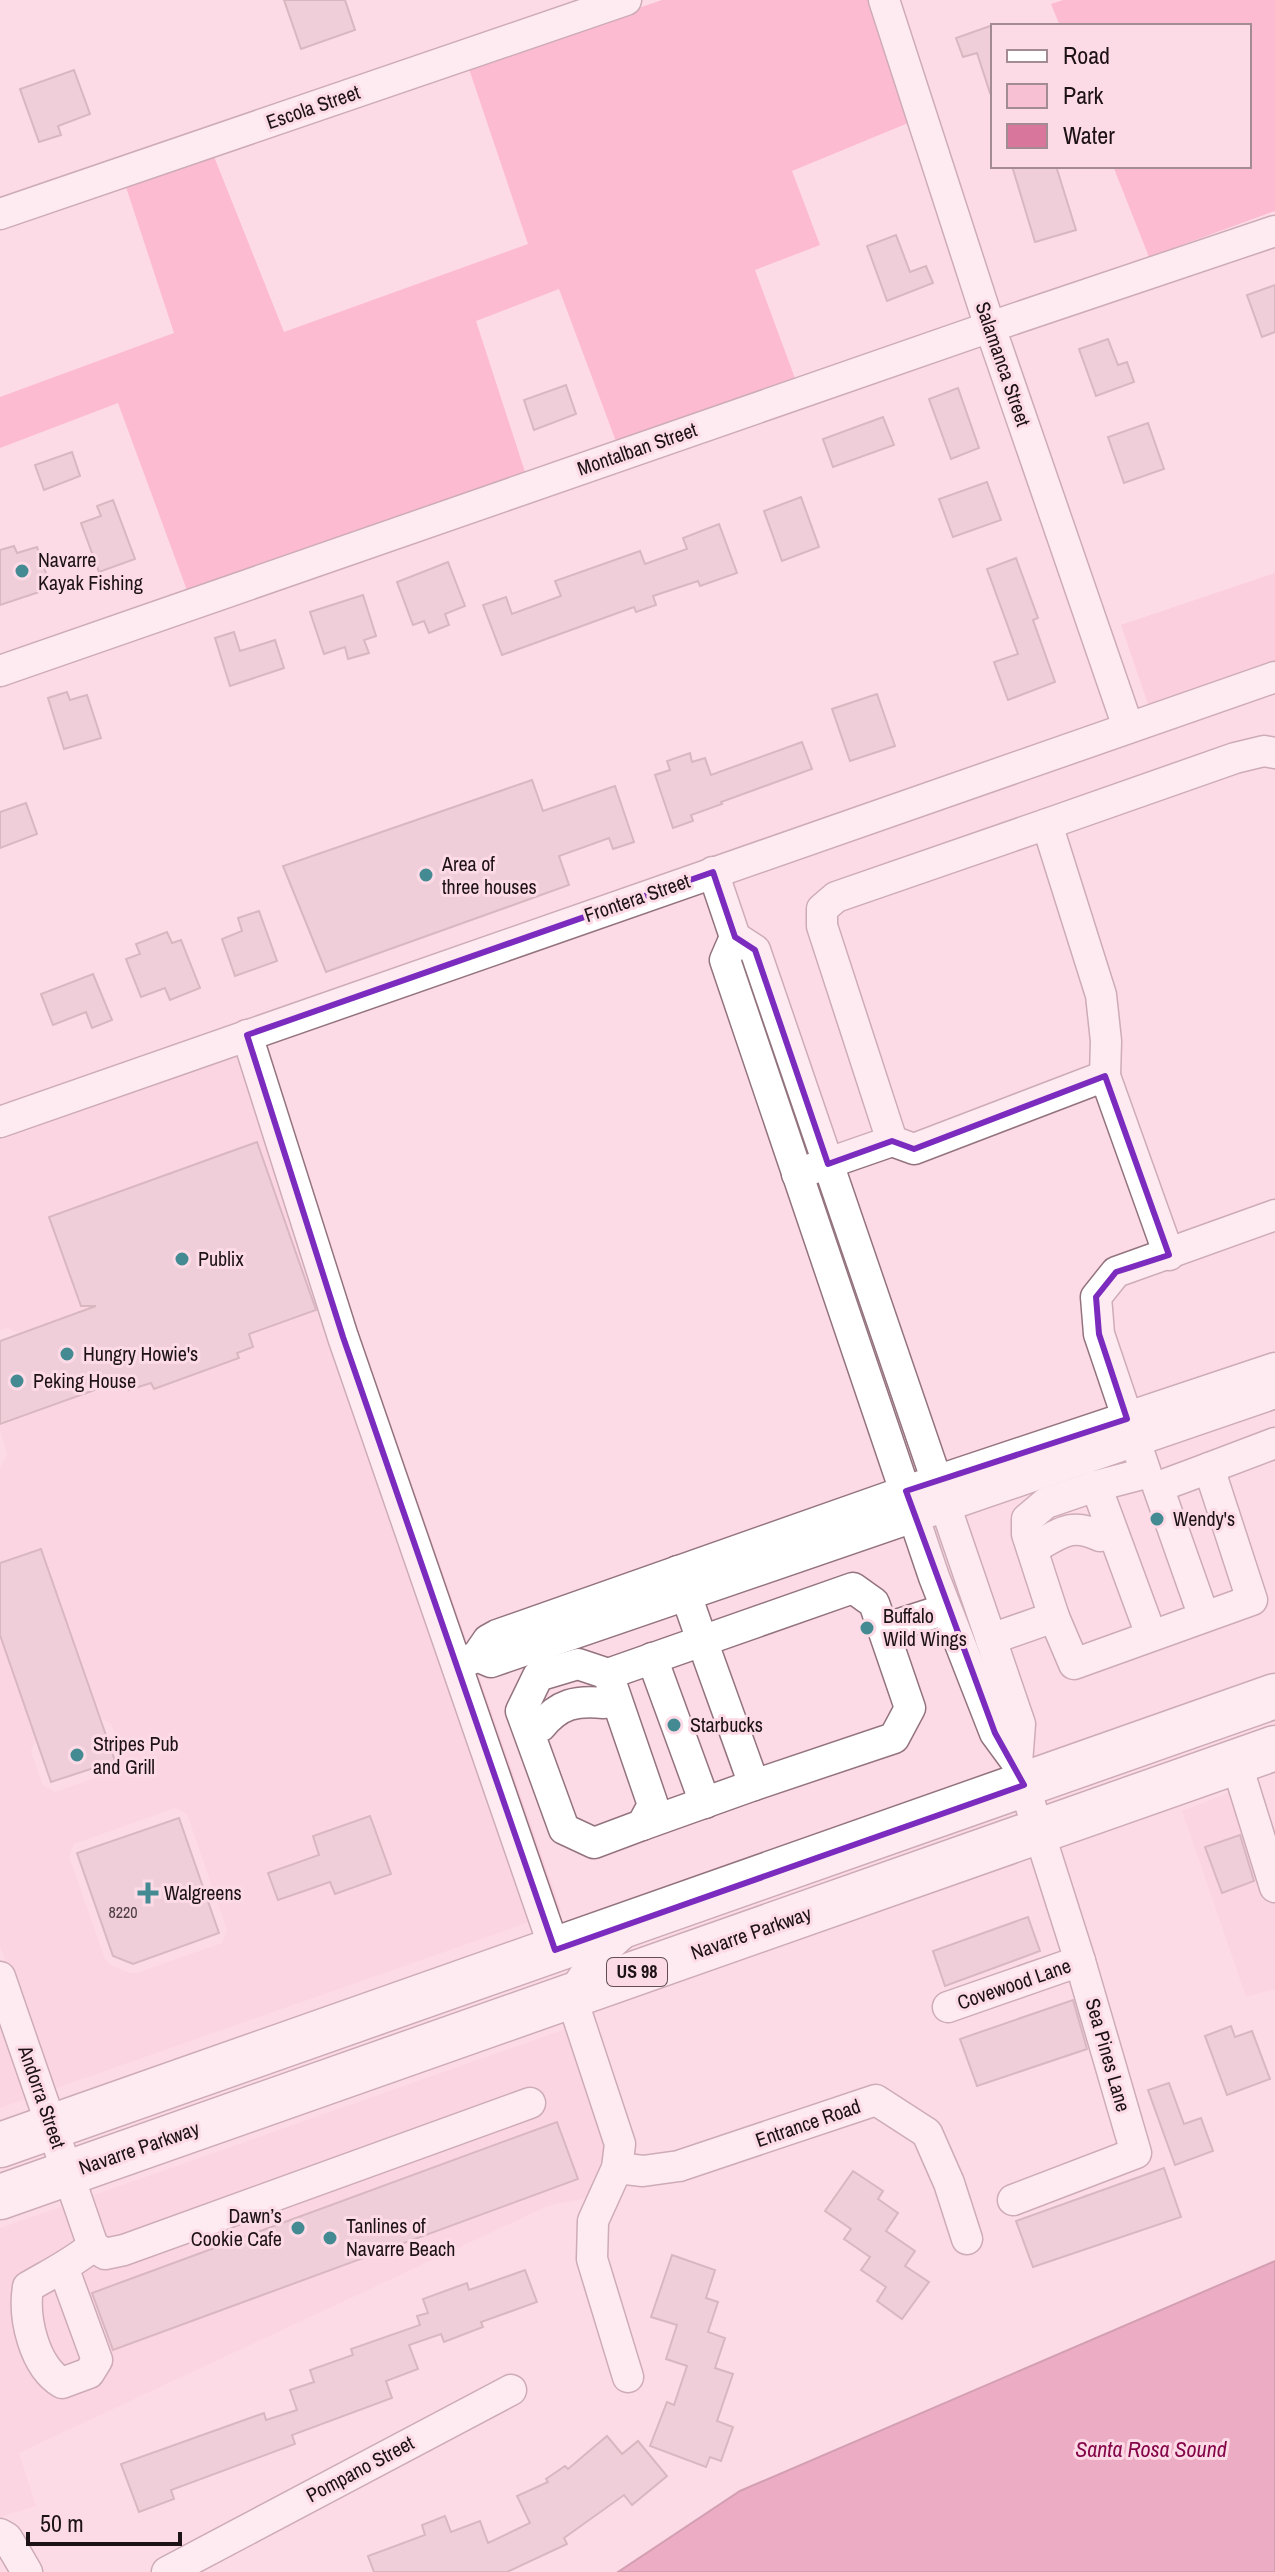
<svg xmlns="http://www.w3.org/2000/svg" width="1275" height="2572" font-family="'Archivo Narrow',sans-serif">
	<style>
		.built { fill: #facfdd; fill-rule: evenodd }
		.green { fill: #f8c0d3 }
		.forest { fill: #fa94b9 }
		.water { fill: #d8769b; stroke: #a05873; stroke-width: 2 }
		.building { fill: #e0bfc9; stroke: #ac8c96; stroke-width: 2 }
		.lines { fill: none; stroke-linecap: round; stroke-linejoin: round }
		.minor-casing { stroke: #93747e; stroke-width: 33 }
		.highway-casing { stroke: #93747e; stroke-width: 47 }
		.minor { stroke: #fff; stroke-width: 30 }
		.highway { stroke: #fff; stroke-width: 44 }
		.marked { fill: none; stroke: #7b2cbf; stroke-width: 6; stroke-linejoin: round }
		.poi-dot { fill: #438a93; stroke: #fddbe6; stroke-width: 3 }
		.labels { text-anchor: middle; stroke-width: 6; stroke-linejoin: round; paint-order: stroke }
		.number-label { font-size: 16px; fill: #4e3d43 }
		.shield { fill: #fddbe6; stroke: #604e54; stroke-width: 2 }
		.shield-label { font-size: 18px; font-weight: bold; fill: #1d1216 }
		.street-label { font-size: 20px; fill: #1d1216; stroke: #fddbe6 }
		.poi-label { font-size: 20px; fill: #1d1216; stroke: #fddbe6; text-anchor: start }
		.water-label { font-size: 22px; font-style: italic; fill: #840649; stroke: #fddbe6 }
	</style>
	<rect width="100%" height="100%" fill="#fddbe6"/>
	<!-- built -->
	<g class="built">
		<path d="M258,1044L561,1911L51,2090L0,1946V1468L7,1455L0,1431V1386L9,1411L21,1418L38,1411L43,1399L20,1334L8,1328L0,1330V1134ZM99,1717L111,1724L123,1757L118,1770L55,1792L43,1785L31,1751L37,1739ZM175,1808L187,1814L227,1930L222,1943L136,1973H130L111,1965L105,1959L69,1856L74,1844Z"/>
		<polygon points="1249,1785 1275,1875 1275,1989 1246,1997 1182,1811"/>
		<polygon points="0,2008 31,2097 0,2108"/>
		<polygon points="571,2027 609,2148 591,2197 548,2206 19,2453 36,2506 0,2517 0,2228"/>
	</g>
	<!-- green -->
	<polygon class="green" points="1275,573 1275,664 1149,707 1121,625"/>
	<!-- forest -->
	<g class="forest">
		<polygon points="662,0 873,0 913,121 792,171 820,245 755,270 796,381 617,444 559,289 476,321 526,475 188,593 118,403 0,448 0,397 174,333 125,184 213,154 284,332 528,244 468,66"/>
		<polygon points="1063,0 1275,0 1275,211 1149,257 1113,166 1249,166 1249,26 1060,26 1051,4"/>
	</g>
	<!-- water -->
	<polygon class="water" points="1275,2261 1275,2572 618,2572 740,2491"/>
	<!-- building -->
	<g class="building">
		<polygon points="284,0 345,0 355,30 301,49"/>
		<polygon points="993,25 993,92 990,93 977,53 963,57 956,38"/>
		<polygon points="74,70 90,114 58,126 61,135 39,142 20,89"/>
		<polygon points="1012,166 1056,166 1076,230 1035,242"/>
		<polygon points="896,235 910,272 926,266 933,283 887,301 867,246"/>
		<polygon points="1275,285 1275,332 1262,337 1247,295"/>
		<polygon points="1108,339 1118,365 1127,362 1134,382 1096,396 1079,349"/>
		<polygon points="566,385 576,414 534,430 524,400"/>
		<polygon points="958,388 979,448 951,459 929,399"/>
		<polygon points="883,417 894,445 833,467 823,439"/>
		<polygon points="1148,423 1164,469 1124,483 1108,437"/>
		<polygon points="72,452 80,476 44,490 35,465"/>
		<polygon points="987,482 1001,520 953,537 939,499"/>
		<polygon points="801,497 819,547 782,561 764,511"/>
		<polygon points="113,500 135,559 99,572 81,523 101,516 97,506"/>
		<polygon points="719,524 737,573 700,586 698,581 653,596 656,605 636,612 634,607 502,655 483,605 506,597 512,614 561,596 555,581 640,551 645,564 687,549 683,538"/>
		<polygon points="14,546 17,553 37,547 51,588 0,605 0,550"/>
		<polygon points="1016,558 1038,618 1033,620 1055,682 1008,700 994,662 1018,654 987,569"/>
		<polygon points="448,562 465,606 445,614 449,625 429,633 424,621 413,625 397,582"/>
		<polygon points="363,595 376,636 364,640 369,653 348,659 345,647 324,654 310,612"/>
		<polygon points="234,632 240,651 275,640 284,668 230,686 215,638"/>
		<polygon points="67,692 70,700 87,695 101,738 64,749 48,698"/>
		<polygon points="877,694 895,746 850,761 832,709"/>
		<polygon points="802,742 812,769 721,802 722,804 691,815 693,821 673,828 655,775 670,770 667,761 690,753 692,762 705,758 711,775"/>
		<polygon points="532,780 543,811 615,786 634,842 613,849 609,838 559,856 569,885 326,972 283,866"/>
		<polygon points="26,803 37,834 0,848 0,812"/>
		<polygon points="259,911 277,961 235,976 222,939 242,931 238,918"/>
		<polygon points="167,932 172,943 181,940 200,988 170,1000 165,988 141,997 126,959 140,954 136,944"/>
		<polygon points="93,974 112,1020 92,1028 86,1012 53,1025 41,994"/>
		<polygon points="257,1142 316,1310 249,1334 253,1347 237,1353 239,1358 154,1389 151,1383 129,1390 125,1379 0,1424 0,1341 96,1306 81,1306 49,1217"/>
		<polygon points="41,1549 115,1761 51,1782 0,1635 0,1563"/>
		<polygon points="370,1816 391,1874 335,1894 330,1882 278,1900 268,1873 319,1855 313,1836"/>
		<polygon points="179,1818 219,1933 133,1964 113,1956 77,1853"/>
		<polygon points="1240,1835 1254,1881 1222,1893 1205,1847"/>
		<polygon points="1028,1917 1040,1951 945,1986 933,1951"/>
		<polygon points="1073,2000 1087,2049 977,2086 960,2039"/>
		<polygon points="1231,2026 1235,2037 1252,2031 1270,2079 1227,2095 1205,2036"/>
		<polygon points="1169,2083 1184,2124 1201,2118 1213,2151 1175,2165 1148,2090"/>
		<polygon points="557,2122 578,2179 113,2350 92,2293"/>
		<polygon points="1164,2168 1181,2217 1033,2267 1016,2221"/>
		<polygon points="853,2171 883,2191 878,2199 898,2213 886,2231 915,2251 905,2266 929,2282 902,2319 877,2301 886,2287 861,2270 870,2257 844,2239 851,2229 825,2211"/>
		<polygon points="672,2255 715,2270 706,2298 718,2302 708,2332 725,2338 715,2368 733,2374 717,2421 733,2427 721,2461 710,2457 706,2467 650,2446 667,2402 674,2405 687,2366 666,2359 677,2325 651,2317"/>
		<polygon points="525,2270 537,2302 481,2322 483,2327 444,2342 441,2334 409,2345 418,2369 386,2381 392,2398 292,2435 295,2444 171,2490 174,2499 139,2512 121,2464 264,2413 266,2420 297,2410 290,2390 314,2382 310,2370 353,2355 351,2349 420,2325 417,2316 428,2313 423,2299 467,2283 469,2290"/>
		<polygon points="607,2436 622,2454 638,2441 667,2476 632,2505 624,2495 564,2538 567,2544 507,2572 374,2572 368,2556 425,2535 422,2525 445,2516 451,2532 480,2521 488,2543 530,2523 517,2496 548,2482 546,2479 565,2466 568,2469"/>
	</g>
	<g class="lines">
		<!-- minor casing -->
		<g class="minor-casing">
			<g id="minor">
				<polyline points="884,0 990,327 1128,727"/>
				<polyline points="0,214 626,0"/>
				<polyline points="0,671 990,327 1275,231"/>
				<polyline points="1047,824 1235,758 1264,751 1275,753"/>
				<polyline points="713,872 735,937 755,950 1020,1724 1017,1763"/>
				<polyline points="735,937 725,960 934,1577 995,1733 1017,1763 1080,1961 1136,2153 1013,2200"/>
				<polyline points="247,1035 343,1337 555,1950"/>
				<polyline points="0,1122 1275,677"/>
				<polyline points="892,1141 914,1149 1105,1076"/>
				<polyline points="797,1174 892,1141 822,926 822,909 836,897 1047,824 1101,995 1106,1041 1105,1076 1169,1255"/>
				<polyline points="1209,1468 1275,1443"/>
				<polyline points="1096,1486 1146,1473 1099,1334 1096,1297 1116,1272 1275,1215"/>
				<path d="M1041,1544C1064,1530 1075,1524 1100,1536"/>
				<polyline points="1054,1617 1027,1534 1027,1519 1046,1503 1096,1486 1151,1635"/>
				<polyline points="884,1629 946,1609"/>
				<polyline points="991,1639 1054,1617 1074,1664 1252,1600 1209,1468 1158,1487 1204,1617"/>
				<polyline points="477,1656 491,1662 1275,1393"/>
				<polyline points="652,1658 705,1803"/>
				<polyline points="457,1666 477,1656 488,1640 497,1635 906,1491 1275,1368"/>
				<path d="M608,1674L653,1805L642,1825L594,1843L564,1829L521,1711L538,1676L578,1664L608,1674L853,1588L874,1603L910,1708L894,1738L754,1785C729,1714 702,1643 678,1571"/>
				<path d="M541,1726C559,1704 576,1700 604,1703"/>
				<polyline points="1236,1762 1275,1887"/>
				<polyline points="642,1825 754,1785"/>
				<path d="M626,1931C602,1950 587,1970 571,1996L620,2144L617,2168L593,2221L592,2259L628,2377"/>
				<polyline points="0,1977 93,2246 105,2254 124,2250 530,2103"/>
				<polyline points="948,2007 1080,1961"/>
				<polyline points="617,2168 643,2171 679,2166 876,2100 927,2133 949,2183 967,2239"/>
				<path d="M63,2267L97,2360L89,2373L62,2383C34,2366 23,2318 28,2287C50,2274 73,2263 93,2246"/>
				<polyline points="0,2534 7,2538 27,2572"/>
				<polyline points="167,2572 511,2390"/>
			</g>
		</g>
		<!-- highway casing -->
		<g class="highway-casing">
			<g id="highway">
				<polyline points="0,2145 1275,1696"/>
				<polyline points="0,2197 1275,1748"/>
			</g>
		</g>
		<!-- minor -->
		<use href="#minor" class="minor"/>
		<!-- highway -->
		<use href="#highway" class="highway"/>
	</g>
	<!-- marked area -->
	<path d="M0 0H1275V2572H0ZM713,872L735,937L755,950L828,1164L892,1141L914,1149L1105,1076L1169,1255L1116,1272L1096,1297L1099,1334L1127,1419L906,1491L995,1733L1024,1785L555,1950L343,1337L247,1035Z" fill="#fddbe6" fill-opacity=".55" fill-rule="evenodd"/>
	<path class="marked" d="M713,872L735,937L755,950L828,1164L892,1141L914,1149L1105,1076L1169,1255L1116,1272L1096,1297L1099,1334L1127,1419L906,1491L995,1733L1024,1785L555,1950L343,1337L247,1035Z"/>
	<!-- markers -->
	<g class="poi-dot">
		<circle cx="22" cy="571" r="8"/>
		<circle cx="426" cy="875" r="8"/>
		<circle cx="182" cy="1259" r="8"/>
		<circle cx="67" cy="1354" r="8"/>
		<circle cx="17" cy="1381" r="8"/>
		<circle cx="1157" cy="1519" r="8"/>
		<circle cx="867" cy="1628" r="8"/>
		<circle cx="674" cy="1725" r="8"/>
		<circle cx="77" cy="1755" r="8"/>
		<path d="M144 1881h8v8h8v8h-8v8h-8v-8h-8v-8h8z"/>
		<circle cx="298" cy="2228" r="8"/>
		<circle cx="330" cy="2238" r="8"/>
	</g>
	<g class="labels">
		<!-- number labels -->
		<g class="number-label">
			<text x="123" y="1918">8220</text>
		</g>
		<!-- shield labels -->
		<rect class="shield" x="607" y="1958" width="60" height="28" rx="6"/>
		<g class="shield-label">
			<text x="637" y="1978">US 98</text>
		</g>
		<!-- street labels -->
		<g class="street-label">
			<text transform="translate(313 107) rotate(-19)" y="7">Escola Street</text>
			<text transform="translate(1003 364) rotate(71)" y="7">Salamanca Street</text>
			<text transform="translate(637 449) rotate(-19)" y="7">Montalban Street</text>
			<text transform="translate(637 898) rotate(-19)" y="7">Frontera Street</text>
			<text transform="translate(751 1933) rotate(-19)" y="7">Navarre Parkway</text>
			<text transform="translate(1014 1984) rotate(-19)" y="7">Covewood Lane</text>
			<text transform="translate(1108 2055) rotate(74)" y="7">Sea Pines Lane</text>
			<text transform="translate(42 2097) rotate(71)" y="7">Andorra Street</text>
			<text transform="translate(808 2123) rotate(-19)" y="7">Entrance Road</text>
			<text transform="translate(139 2148) rotate(-19)" y="7">Navarre Parkway</text>
			<text transform="translate(360 2469) rotate(-28)" y="7">Pompano Street</text>
		</g>
		<!-- poi labels -->
		<g class="poi-label">
			<text x="38" y="567">Navarre<tspan x="38" dy="23">Kayak Fishing</tspan></text>
			<text x="442" y="871">Area of<tspan x="442" dy="23">three houses</tspan></text>
			<text x="198" y="1266">Publix</text>
			<text x="83" y="1361">Hungry Howie's</text>
			<text x="33" y="1388">Peking House</text>
			<text x="1173" y="1526">Wendy's</text>
			<text x="883" y="1623">Buffalo<tspan x="883" dy="23">Wild Wings</tspan></text>
			<text x="690" y="1732">Starbucks</text>
			<text x="93" y="1751">Stripes Pub<tspan x="93" dy="23">and Grill</tspan></text>
			<text x="164" y="1900">Walgreens</text>
			<text x="282" y="2223" text-anchor="end">Dawn’s<tspan x="282" dy="23">Cookie Cafe</tspan></text>
			<text x="346" y="2233">Tanlines of<tspan x="346" dy="23">Navarre Beach</tspan></text>
		</g>
		<!-- water labels -->
		<g class="water-label">
			<text x="1151" y="2457">Santa Rosa Sound</text>
		</g>
	</g>
	<!-- legend -->
	<rect x="991" y="24" width="260" height="144" fill="#fddbe6" stroke="#a38b93" stroke-width="2"/>
	<rect x="1007" y="50" width="40" height="12" fill="#ffffff" stroke="#a38b93" stroke-width="2"/>
	<text x="1063" y="64" font-size="24" fill="#1d1216">Road</text>
	<rect x="1007" y="84" width="40" height="24" fill="#f8c0d3" stroke="#a38b93" stroke-width="2"/>
	<text x="1063" y="104" font-size="24" fill="#1d1216">Park</text>
	<rect x="1007" y="124" width="40" height="24" fill="#d8769b" stroke="#a38b93" stroke-width="2"/>
	<text x="1063" y="144" font-size="24" fill="#1d1216">Water</text>
	<!-- scale -->
	<path d="M28 2532v12h152v-12" fill="none" stroke="#1d1216" stroke-width="4"/>
	<text x="40" y="2532" font-size="24" fill="#1d1216" stroke="#fddbe6" stroke-width="6" paint-order="stroke">50 m</text>
</svg>
